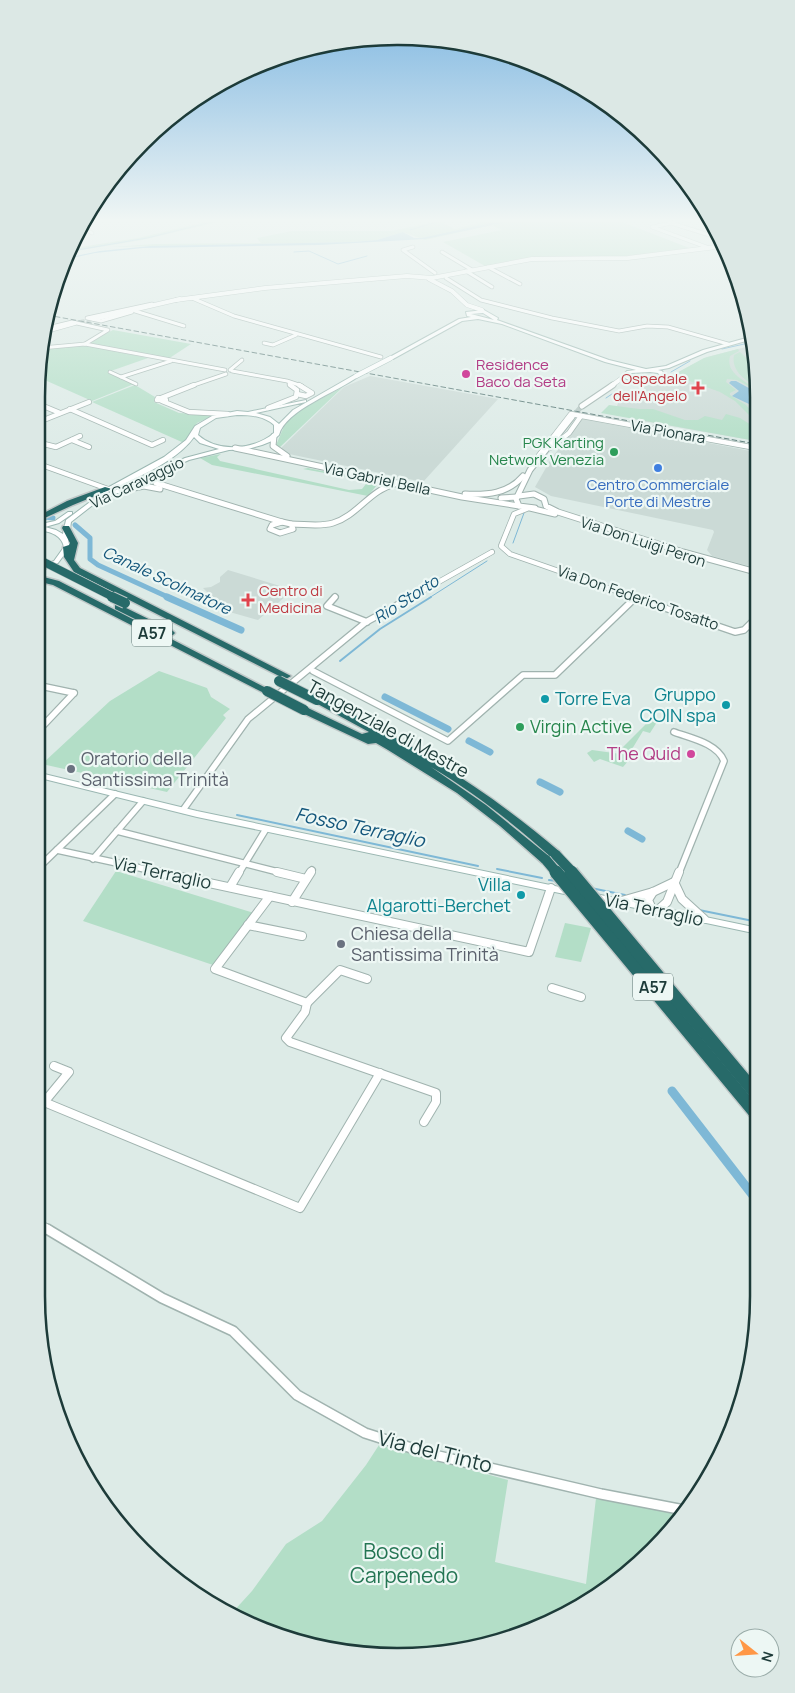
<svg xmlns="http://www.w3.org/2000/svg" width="795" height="1693" font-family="Manrope,sans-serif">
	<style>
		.built { fill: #cbdad6 }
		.green { fill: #b3dec7 }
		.water { fill: #7eb8d6 }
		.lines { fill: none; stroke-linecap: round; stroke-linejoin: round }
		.stream-far1 { stroke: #7eb8d6; stroke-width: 1 }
		.stream { stroke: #7eb8d6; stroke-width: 2 }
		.canal-far2 { stroke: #7eb8d6; stroke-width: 5 }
		.canal-far1 { stroke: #7eb8d6; stroke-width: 7 }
		.canal { stroke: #7eb8d6; stroke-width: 9 }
		.tertiary-tunnel-far1 { stroke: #b7c8c4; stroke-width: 4; stroke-dasharray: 4 2; stroke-linecap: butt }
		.tertiary-tunnel { stroke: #b7c8c4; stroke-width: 5; stroke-dasharray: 5 2.5; stroke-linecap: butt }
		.minor-far4-casing { stroke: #a0b3af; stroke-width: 4.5 }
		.minor-far3-casing { stroke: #a0b3af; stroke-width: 6 }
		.minor-far2-casing { stroke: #a0b3af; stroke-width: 8 }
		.minor-far1-casing { stroke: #a0b3af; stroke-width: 10 }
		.minor-casing { stroke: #a0b3af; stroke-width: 12 }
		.tertiary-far1-casing { stroke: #a0b3af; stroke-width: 5 }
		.tertiary-casing { stroke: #a0b3af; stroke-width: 7 }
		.secondary-casing { stroke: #9bb7b2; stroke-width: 2 }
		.motorway-casing { stroke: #c0c8c8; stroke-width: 3 }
		.minor-far4 { stroke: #fff; stroke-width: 3 }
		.minor-far3 { stroke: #fff; stroke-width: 4.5 }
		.minor-far2 { stroke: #fff; stroke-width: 5.5 }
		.minor-far1 { stroke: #fff; stroke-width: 8 }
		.minor { stroke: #fff; stroke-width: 9 }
		.tertiary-far1 { stroke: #fff; stroke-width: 4 }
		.tertiary { stroke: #fff; stroke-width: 5 }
		.secondary { fill: #fff; fill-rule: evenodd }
		.motorway { fill: #276a69; fill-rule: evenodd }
		.rail { stroke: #577775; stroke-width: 1; stroke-dasharray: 5.5 2.5; stroke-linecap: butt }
		.secondary-bridge-casing { stroke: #9bb7b2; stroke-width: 5.5; stroke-linecap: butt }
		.motorway-bridge-far2-casing { stroke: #c0c8c8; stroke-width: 9; stroke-linecap: butt }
		.motorway-bridge-far1-casing { stroke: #c0c8c8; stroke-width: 12; stroke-linecap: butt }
		.motorway-bridge-casing { stroke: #c0c8c8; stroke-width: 16; stroke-linecap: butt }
		.secondary-bridge { stroke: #fff; stroke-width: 4.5 }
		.motorway-bridge-far2 { stroke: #276a69; stroke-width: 8 }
		.motorway-bridge-far1 { stroke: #276a69; stroke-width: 10 }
		.motorway-bridge { stroke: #276a69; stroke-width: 13 }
		.hotel-dot { fill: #d1479c; stroke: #edf7f4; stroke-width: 2 }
		.health-dot { fill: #e0444e; stroke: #edf7f4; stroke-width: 2 }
		.leisure-dot { fill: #2e9e5b; stroke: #edf7f4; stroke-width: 2 }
		.shop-dot { fill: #3f7fe0; stroke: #edf7f4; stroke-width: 2 }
		.culture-dot { fill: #0f9aa8; stroke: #edf7f4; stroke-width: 2 }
		.worship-dot { fill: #6b7280; stroke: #edf7f4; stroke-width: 2 }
		.labels { text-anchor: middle; stroke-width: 4.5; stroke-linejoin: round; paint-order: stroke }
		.far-hotel-label { font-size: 15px; fill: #b23c85; stroke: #edf7f4; text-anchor: start }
		.far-health-label { font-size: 15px; fill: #be3a42; stroke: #edf7f4; text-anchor: end }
		.far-street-label { font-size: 15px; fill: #1d3b39; stroke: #edf7f4 }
		.far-leisure-label { font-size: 15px; fill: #27864d; stroke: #edf7f4; text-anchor: end }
		.far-shop-label { font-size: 15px; fill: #366cbe; stroke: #edf7f4 }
		.far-water-label { font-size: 16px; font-style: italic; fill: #13567b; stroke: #edf7f4 }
		.shield { fill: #edf7f4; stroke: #5b7371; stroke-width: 1 }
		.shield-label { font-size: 16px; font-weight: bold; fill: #1d3b39 }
		.culture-label { font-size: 18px; fill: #0d838f; stroke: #edf7f4; text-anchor: end }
		.leisure-label { font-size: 18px; fill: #27864d; stroke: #edf7f4; text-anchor: start }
		.street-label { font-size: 18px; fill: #1d3b39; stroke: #edf7f4 }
		.hotel-label { font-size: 18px; fill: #b23c85; stroke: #edf7f4; text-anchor: end }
		.worship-label { font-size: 18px; fill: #5b616d; stroke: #edf7f4; text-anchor: start }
		.water-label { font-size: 19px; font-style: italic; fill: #13567b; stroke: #edf7f4 }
		.near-street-label { font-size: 21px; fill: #1d3b39; stroke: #edf7f4 }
		.near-park-label { font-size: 21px; fill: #247553; stroke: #edf7f4 }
		.rim { fill: none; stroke: #1d3b39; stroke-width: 2.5 }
	</style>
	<rect width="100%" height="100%" fill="#ddebe7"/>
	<!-- built -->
	<g class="built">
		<polygon points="754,345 756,441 632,419 616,409 618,403 627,393 654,383 676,382 682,378 673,375 707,357"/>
		<polygon points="370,376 498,399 423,482 289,454 280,449 344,387"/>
		<polygon points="582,419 756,452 756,568 712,556 707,550 714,532 713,530 551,496 535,487 551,459"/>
		<polygon points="228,570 293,590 258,620 226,611 203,588 211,587 220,582 220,577"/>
	</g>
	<!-- green -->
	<g class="green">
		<polygon points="205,222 218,222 142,240 76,251 74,248 138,238"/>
		<polygon points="435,222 441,222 455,229 483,222 622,222 692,249 625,256 553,258 485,266 443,242 502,230 492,225 425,240 403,232 377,240 353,242 111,247 155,244 261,243 257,238 292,231 391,231"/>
		<polygon points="113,330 191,344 168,359 87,343"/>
		<polygon points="84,345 148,358 108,372 134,384 92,401 38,377 41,349"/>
		<path d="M738,349L739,351L730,356C725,374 747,381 756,390L737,380L727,379L726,382L736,390L730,393V395L746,405L756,416L752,418L735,401L720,392L673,375L704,358Z"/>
		<path d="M740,352L756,367V386C744,380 731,370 734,355Z"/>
		<polygon points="135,385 155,397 154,402 179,413 214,415 197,423 184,443 92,402"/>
		<polygon points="343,387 279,448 276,445 286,422 298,411"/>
		<polygon points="609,405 639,409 653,409 685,420 698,420 705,416 722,420 726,414 740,418 756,428 756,430 751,430 756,432 756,441 601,413"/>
		<polygon points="221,454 217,457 220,461 349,490 362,489 366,484 362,482 363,480 303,469 308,468 371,481 377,485 368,496 212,465 200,458"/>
		<polygon points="159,671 207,688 211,697 230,709 223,715 226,718 167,792 42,764 110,701"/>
		<polygon points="650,720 657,722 650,733 643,731 629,754 618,752"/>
		<polygon points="592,750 628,755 629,760 623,767 600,759 594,762 587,753"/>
		<polygon points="116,871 254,913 213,965 83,921"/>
		<polygon points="565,923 591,928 581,962 555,957"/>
		<polygon points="379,1445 508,1480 495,1562 586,1584 596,1498 681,1515 669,1534 578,1608 468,1650 397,1657 327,1650 231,1614 252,1591 286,1544 322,1521 366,1465"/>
	</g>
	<!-- water -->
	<g class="water">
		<polygon points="507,222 425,239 319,245 143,248 95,253 63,260 65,258 100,251 150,246 353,242 377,240 403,232 414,238 422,238 490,223"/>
		<polygon points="731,381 736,381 756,392 756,414 749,404 732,396 739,391 729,383"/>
	</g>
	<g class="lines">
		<!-- stream-far1 -->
		<g class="stream-far1">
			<polyline points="410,230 437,222"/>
			<polyline points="77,250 147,238 212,222"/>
			<polyline points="294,252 309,251 338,264 367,256"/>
			<polyline points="722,349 753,342"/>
			<polyline points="671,372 690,361"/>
			<polyline points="606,398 615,392"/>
			<polyline points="513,543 524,513"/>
			<polyline points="429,598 487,561"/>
		</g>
		<!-- stream -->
		<g class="stream">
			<polyline points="340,661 380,629 431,597"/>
			<polyline points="237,815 478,866"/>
			<polyline points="497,869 542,878"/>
			<polyline points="549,880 557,881"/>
			<polyline points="591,888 625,895"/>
			<polyline points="699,910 758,922"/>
		</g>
		<!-- canal-far2 -->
		<g class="canal-far2">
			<polyline points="36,516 53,518"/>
			<polyline points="75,525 90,538 90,559 98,565 170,598"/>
		</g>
		<!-- canal-far1 -->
		<g class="canal-far1">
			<polyline points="167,597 241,630"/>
			<polyline points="385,697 448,729"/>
			<polyline points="469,741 490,752"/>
			<polyline points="540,782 560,792"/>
			<polyline points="628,831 642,839"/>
		</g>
		<!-- canal -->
		<polyline class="canal" points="672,1091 758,1202"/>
		<!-- tertiary-tunnel-far1 -->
		<polyline class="tertiary-tunnel-far1" points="75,323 94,319"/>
		<!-- tertiary-tunnel -->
		<polyline class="tertiary-tunnel" points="572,417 582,406"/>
		<!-- minor-far4 casing -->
		<g class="minor-far4-casing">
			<g id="minor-far4">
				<polyline points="671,223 719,238"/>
				<polyline points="652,227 709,248"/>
				<polyline points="653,227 675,222"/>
				<polyline points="80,230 84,229 92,233"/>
				<polyline points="413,247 403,250 435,273"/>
				<polyline points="442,252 472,270"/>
				<polyline points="488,267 520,284"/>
				<polyline points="466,271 492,287"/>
				<polyline points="446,278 481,300 552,318 619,331 647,326 668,327 728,344"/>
				<polyline points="192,298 234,316 381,357"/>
				<polyline points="135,311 184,326"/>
				<polyline points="132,312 101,321 87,318 152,304"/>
				<polyline points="43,329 72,322 108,330 85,344"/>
				<polyline points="264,343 273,345 296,335"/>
				<polyline points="41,348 85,344 225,370"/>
				<polyline points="230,370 242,360"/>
				<polyline points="232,371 287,381 302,386"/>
				<polyline points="110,372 121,377"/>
				<polyline points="136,384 121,377 171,361"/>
				<polyline points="289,384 291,386"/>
				<polyline points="191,386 226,374"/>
			</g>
		</g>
		<!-- minor-far3 casing -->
		<g class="minor-far3-casing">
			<g id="minor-far3">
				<polyline points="297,394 306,396 312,393 299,385"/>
				<polygon points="158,398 166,400 157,400"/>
				<polyline points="161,398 194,385"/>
				<polyline points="162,401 189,412 228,414"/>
				<polyline points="36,403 60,413"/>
				<polyline points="268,408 296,397 297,390 290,385"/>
				<polyline points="70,409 152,445 163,440"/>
				<polyline points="36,423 89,402"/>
				<polyline points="72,440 89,447"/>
				<polyline points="36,442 56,447 80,436"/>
				<polyline points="550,448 569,433 581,416"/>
				<polyline points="36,463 108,489"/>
				<polyline points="533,463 571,414 756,448"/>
				<polyline points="529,508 514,514 501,546 510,554 636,598"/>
				<polyline points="410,598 492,552"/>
			</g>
		</g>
		<!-- minor-far2 casing -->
		<g class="minor-far2-casing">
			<g id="minor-far2">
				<polyline points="335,597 327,606 367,622"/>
				<polyline points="633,597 735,632 744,630 757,617"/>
				<polyline points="313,671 448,741 523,675 555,675 635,598"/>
				<polyline points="36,685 74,693"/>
				<path d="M674,732C690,738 717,743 724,761L679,873"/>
				<polyline points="36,733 74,693"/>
				<polyline points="183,810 248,719 366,622 412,597"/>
				<polyline points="117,831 282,873"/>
				<polyline points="57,850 163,873"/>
				<polyline points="93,859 143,801"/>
				<polyline points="36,870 115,794"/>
				<polyline points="239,873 266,829"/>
				<polyline points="310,873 312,870"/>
			</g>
		</g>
		<!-- minor-far1 casing -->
		<g class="minor-far1-casing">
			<g id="minor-far1">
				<polyline points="158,872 529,952 551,888"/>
				<polyline points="277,872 306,879"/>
				<polyline points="674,882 682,899 704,919"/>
				<polyline points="230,887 239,872"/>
				<polyline points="270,896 215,969 307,1003 305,1012 286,1038 290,1042 436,1093 436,1102 424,1122"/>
				<polyline points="292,902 311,872"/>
				<polyline points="618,902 653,892 674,882"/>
				<polyline points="652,909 648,900 653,892"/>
				<polyline points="658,910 667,902 679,872"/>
				<polyline points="248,925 302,936"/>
				<polyline points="552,988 581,997"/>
				<polyline points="307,1003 340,970 367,979"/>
				<polyline points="44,1102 300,1208 380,1073"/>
				<polyline points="36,1112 69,1072 54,1066"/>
				<polyline points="36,1222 49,1230"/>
			</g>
		</g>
		<!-- minor casing -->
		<g class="minor-casing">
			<polyline id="minor" points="47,1229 162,1298 233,1331 297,1395 365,1433 430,1454 601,1494 684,1510"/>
		</g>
		<!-- tertiary-far1 casing -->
		<g class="tertiary-far1-casing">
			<g id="tertiary-far1">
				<polyline points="429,279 452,291 467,305 482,310"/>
				<polyline points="176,300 265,288 407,276 432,278 532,259 628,258 724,246"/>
				<polyline points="94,319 180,299"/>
				<polyline points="43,332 75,323"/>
				<polyline points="611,386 625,376"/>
			</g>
		</g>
		<!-- tertiary casing -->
		<g class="tertiary-casing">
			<g id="tertiary">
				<polyline points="582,406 613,385"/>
				<polyline points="274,436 273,446 287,456"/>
				<polyline points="235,448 462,497 519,506"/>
				<polyline points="177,464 158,476 156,483 282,522"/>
				<polyline points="119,491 144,486 160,489"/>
				<path d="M465,494C487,495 508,494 523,476"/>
				<polyline points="519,496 534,494 544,499 546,506 558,512 683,552 756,572"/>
				<polyline points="501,498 517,497"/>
				<polyline points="530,508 555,514"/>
				<polyline points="535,508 519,506 516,499 530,470 572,417"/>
				<polygon points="282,522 291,524 293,529 280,533 270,529 272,525"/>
				<path d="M291,524C305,524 320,527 333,523C357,516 370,490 395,484"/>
			</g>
		</g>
		<!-- secondary casing -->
		<g class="secondary-casing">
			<g id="secondary">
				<path d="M484,310L498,318L497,320L609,360L646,369L666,366L703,350L750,337H752L753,339L707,352L669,368L658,370L662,371L666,377L665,378C651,384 634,385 622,376L627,371L636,370L605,362L502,324L478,319L462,321L393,359L388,358L459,319L471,317L467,316L466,312ZM483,313L494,320L471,314ZM650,372L658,373L660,376C649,380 638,381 628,376L631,373Z"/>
				<path d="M354,375L359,376C338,392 285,410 279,435L272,441L262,445L248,449L229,450L189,460L94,504L71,522L68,541L70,547L58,563L36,573V568L54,561L64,547C61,533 48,532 36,529V525L55,521L68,512H72V514L59,523L45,527L56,530L63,534L66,520L90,502L185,458L219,449L200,443L194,437C175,464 131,479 102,495H98V493L164,457L186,440L195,426L212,416L237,411L248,412L306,400V402L256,413L270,417L279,424L293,410ZM237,415C251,415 264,416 274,425V433C254,450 218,453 198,435L200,428L216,418Z"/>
				<polygon points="36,772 197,811 574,890 579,893 574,896 197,817 36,777"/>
				<polygon points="591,893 758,928 758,934 588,898 586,896"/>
			</g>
		</g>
		<!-- motorway casing -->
		<g class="motorway-casing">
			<g id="motorway">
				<polygon points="105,487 112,489 73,505 36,522 36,517 67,501"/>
				<polygon points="63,526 69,526 78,543 74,560 80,568 291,676 286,679 283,678 74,572 64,557 63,547 69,545 70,543 62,528"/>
				<polygon points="36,575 59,581 272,691 267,694 264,693 53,585 36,581"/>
				<polygon points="118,604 173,631 175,633 173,635 167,635 115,609 115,605"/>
				<path d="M317,697C336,702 354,715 371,724C439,761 502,802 560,852L562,855L560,858H552C514,824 475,793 431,767L486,805L550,857L552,860L550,863H542L500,826L457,793L388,750L376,743L368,744L300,712L299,710L300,708H308L362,734L369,732L314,702L312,700Z"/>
			</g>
		</g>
		<!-- minor-far4 -->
		<use href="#minor-far4" class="minor-far4"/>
		<!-- minor-far3 -->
		<use href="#minor-far3" class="minor-far3"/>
		<!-- minor-far2 -->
		<use href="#minor-far2" class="minor-far2"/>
		<!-- minor-far1 -->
		<use href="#minor-far1" class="minor-far1"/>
		<!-- minor -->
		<use href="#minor" class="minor"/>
		<!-- tertiary-far1 -->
		<use href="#tertiary-far1" class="tertiary-far1"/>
		<!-- tertiary -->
		<use href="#tertiary" class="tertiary"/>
		<!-- secondary -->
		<use href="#secondary" class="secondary"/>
		<!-- motorway -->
		<use href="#motorway" class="motorway"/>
		<!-- rail -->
		<polyline class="rail" points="47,315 756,444"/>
		<!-- secondary-bridge casing -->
		<g class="secondary-bridge-casing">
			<polyline id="secondary-bridge" points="356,376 391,358"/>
		</g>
		<!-- motorway-bridge-far2 casing -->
		<g class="motorway-bridge-far2-casing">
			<polyline id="motorway-bridge-far2" points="36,558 115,598"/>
		</g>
		<!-- motorway-bridge-far1 casing -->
		<g class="motorway-bridge-far1-casing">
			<g id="motorway-bridge-far1">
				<polyline points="112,597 125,603"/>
				<polyline points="279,681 317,700"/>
				<polyline points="267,691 304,710"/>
				<polyline points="556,855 573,873"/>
				<polyline points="546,860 557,873"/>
			</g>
		</g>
		<!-- motorway-bridge casing -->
		<g class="motorway-bridge-casing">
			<g id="motorway-bridge">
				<polyline points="556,872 758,1116"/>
				<polyline points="571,872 758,1096"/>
			</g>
		</g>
		<!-- secondary-bridge -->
		<use href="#secondary-bridge" class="secondary-bridge"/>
		<!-- motorway-bridge-far2 -->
		<use href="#motorway-bridge-far2" class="motorway-bridge-far2"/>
		<!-- motorway-bridge-far1 -->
		<use href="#motorway-bridge-far1" class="motorway-bridge-far1"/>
		<!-- motorway-bridge -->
		<use href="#motorway-bridge" class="motorway-bridge"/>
	</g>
	<!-- sky -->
	<linearGradient id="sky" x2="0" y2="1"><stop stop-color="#7db6e1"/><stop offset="0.48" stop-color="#f0f6f4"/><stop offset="1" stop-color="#f0f6f4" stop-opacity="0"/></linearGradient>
	<rect width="795" height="459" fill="url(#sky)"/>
	<!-- markers -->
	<g class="hotel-dot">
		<circle cx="466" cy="374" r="5"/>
		<circle cx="691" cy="754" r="5"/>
	</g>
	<g class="health-dot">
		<path d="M695.5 380.5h5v5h5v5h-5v5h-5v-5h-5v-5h5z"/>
		<path d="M245.5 592.5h5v5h5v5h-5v5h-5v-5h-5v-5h5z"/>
	</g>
	<g class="leisure-dot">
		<circle cx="614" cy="452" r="5"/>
		<circle cx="520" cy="727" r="5"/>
	</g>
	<circle class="shop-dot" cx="658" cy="468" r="5"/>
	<g class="culture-dot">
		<circle cx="545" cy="699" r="5"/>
		<circle cx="726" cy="705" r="5"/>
		<circle cx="521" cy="895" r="5"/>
	</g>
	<g class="worship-dot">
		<circle cx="71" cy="769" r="5"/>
		<circle cx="341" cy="944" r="5"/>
	</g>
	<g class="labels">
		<!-- far-hotel labels -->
		<g class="far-hotel-label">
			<text x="476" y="370">Residence<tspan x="476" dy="17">Baco da Seta</tspan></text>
		</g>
		<!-- far-health labels -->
		<g class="far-health-label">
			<text x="687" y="384">Ospedale<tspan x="687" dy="17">dell'Angelo</tspan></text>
			<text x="259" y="596" text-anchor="start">Centro di<tspan x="259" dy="17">Medicina</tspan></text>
		</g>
		<!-- far-street labels -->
		<g class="far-street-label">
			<text transform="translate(668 432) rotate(10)" y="5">Via Pionara</text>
			<text transform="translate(377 479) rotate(12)" y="5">Via Gabriel Bella</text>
			<text transform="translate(137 483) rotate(-25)" y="5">Via Caravaggio</text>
			<text transform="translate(643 542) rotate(18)" y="5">Via Don Luigi Peron</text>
			<text transform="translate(638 598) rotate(19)" y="5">Via Don Federico Tosatto</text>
		</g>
		<!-- far-leisure labels -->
		<g class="far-leisure-label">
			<text x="604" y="448">PGK Karting<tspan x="604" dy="17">Network Venezia</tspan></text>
		</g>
		<!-- far-shop labels -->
		<g class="far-shop-label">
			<text x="658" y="490">Centro Commerciale<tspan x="658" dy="17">Porte di Mestre</tspan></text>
		</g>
		<!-- far-water labels -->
		<g class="far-water-label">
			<text transform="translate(167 580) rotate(25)" y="6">Canale Scolmatore</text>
			<text transform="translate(406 599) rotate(-33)" y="6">Rio Storto</text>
		</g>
		<!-- shield labels -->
		<g class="shield">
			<rect x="132" y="619.5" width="40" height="27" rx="4"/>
			<rect x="633" y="973.5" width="40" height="27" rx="4"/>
		</g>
		<g class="shield-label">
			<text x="152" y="639">A57</text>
			<text x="653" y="993">A57</text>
		</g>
		<!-- culture labels -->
		<g class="culture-label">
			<text x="716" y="701">Gruppo<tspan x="716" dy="21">COIN spa</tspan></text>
			<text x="555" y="705" text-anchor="start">Torre Eva</text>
			<text x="511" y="891">Villa<tspan x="511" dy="21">Algarotti-Berchet</tspan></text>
		</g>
		<!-- leisure labels -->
		<g class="leisure-label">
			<text x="530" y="733">Virgin Active</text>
		</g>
		<!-- street labels -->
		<g class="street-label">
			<text transform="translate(388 729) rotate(29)" y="6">Tangenziale di Mestre</text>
			<text transform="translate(162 873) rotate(12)" y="6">Via Terraglio</text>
			<text transform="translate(654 910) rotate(12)" y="6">Via Terraglio</text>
		</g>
		<!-- hotel labels -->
		<g class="hotel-label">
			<text x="681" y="760">The Quid</text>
		</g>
		<!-- worship labels -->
		<g class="worship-label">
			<text x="81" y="765">Oratorio della<tspan x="81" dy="21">Santissima Trinità</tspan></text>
			<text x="351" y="940">Chiesa della<tspan x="351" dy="21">Santissima Trinità</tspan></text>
		</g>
		<!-- water labels -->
		<g class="water-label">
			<text transform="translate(360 827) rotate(12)" y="7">Fosso Terraglio</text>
		</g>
		<!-- near-street labels -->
		<g class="near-street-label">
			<text transform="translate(435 1452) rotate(14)" y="7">Via del Tinto</text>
		</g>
		<!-- near-park labels -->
		<g class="near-park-label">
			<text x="404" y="1559">Bosco di<tspan x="404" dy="24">Carpenedo</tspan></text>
		</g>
	</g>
	<!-- crop -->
	<path d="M0 0H795V1693H0ZM397 45H398A352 352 0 0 1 750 397V1296A352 352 0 0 1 398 1648H397A352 352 0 0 1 45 1296V397A352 352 0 0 1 397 45Z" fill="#dce8e5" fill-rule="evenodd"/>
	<path class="rim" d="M397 45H398A352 352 0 0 1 750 397V1296A352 352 0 0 1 398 1648H397A352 352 0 0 1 45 1296V397A352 352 0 0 1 397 45Z"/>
	<!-- north arrow -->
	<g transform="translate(755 1653) rotate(107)"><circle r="24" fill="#edf7f4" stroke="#9aaca9"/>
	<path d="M0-4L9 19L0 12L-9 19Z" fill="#ff9746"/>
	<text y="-8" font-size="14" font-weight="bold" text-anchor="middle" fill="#1d3b39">N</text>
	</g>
</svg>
